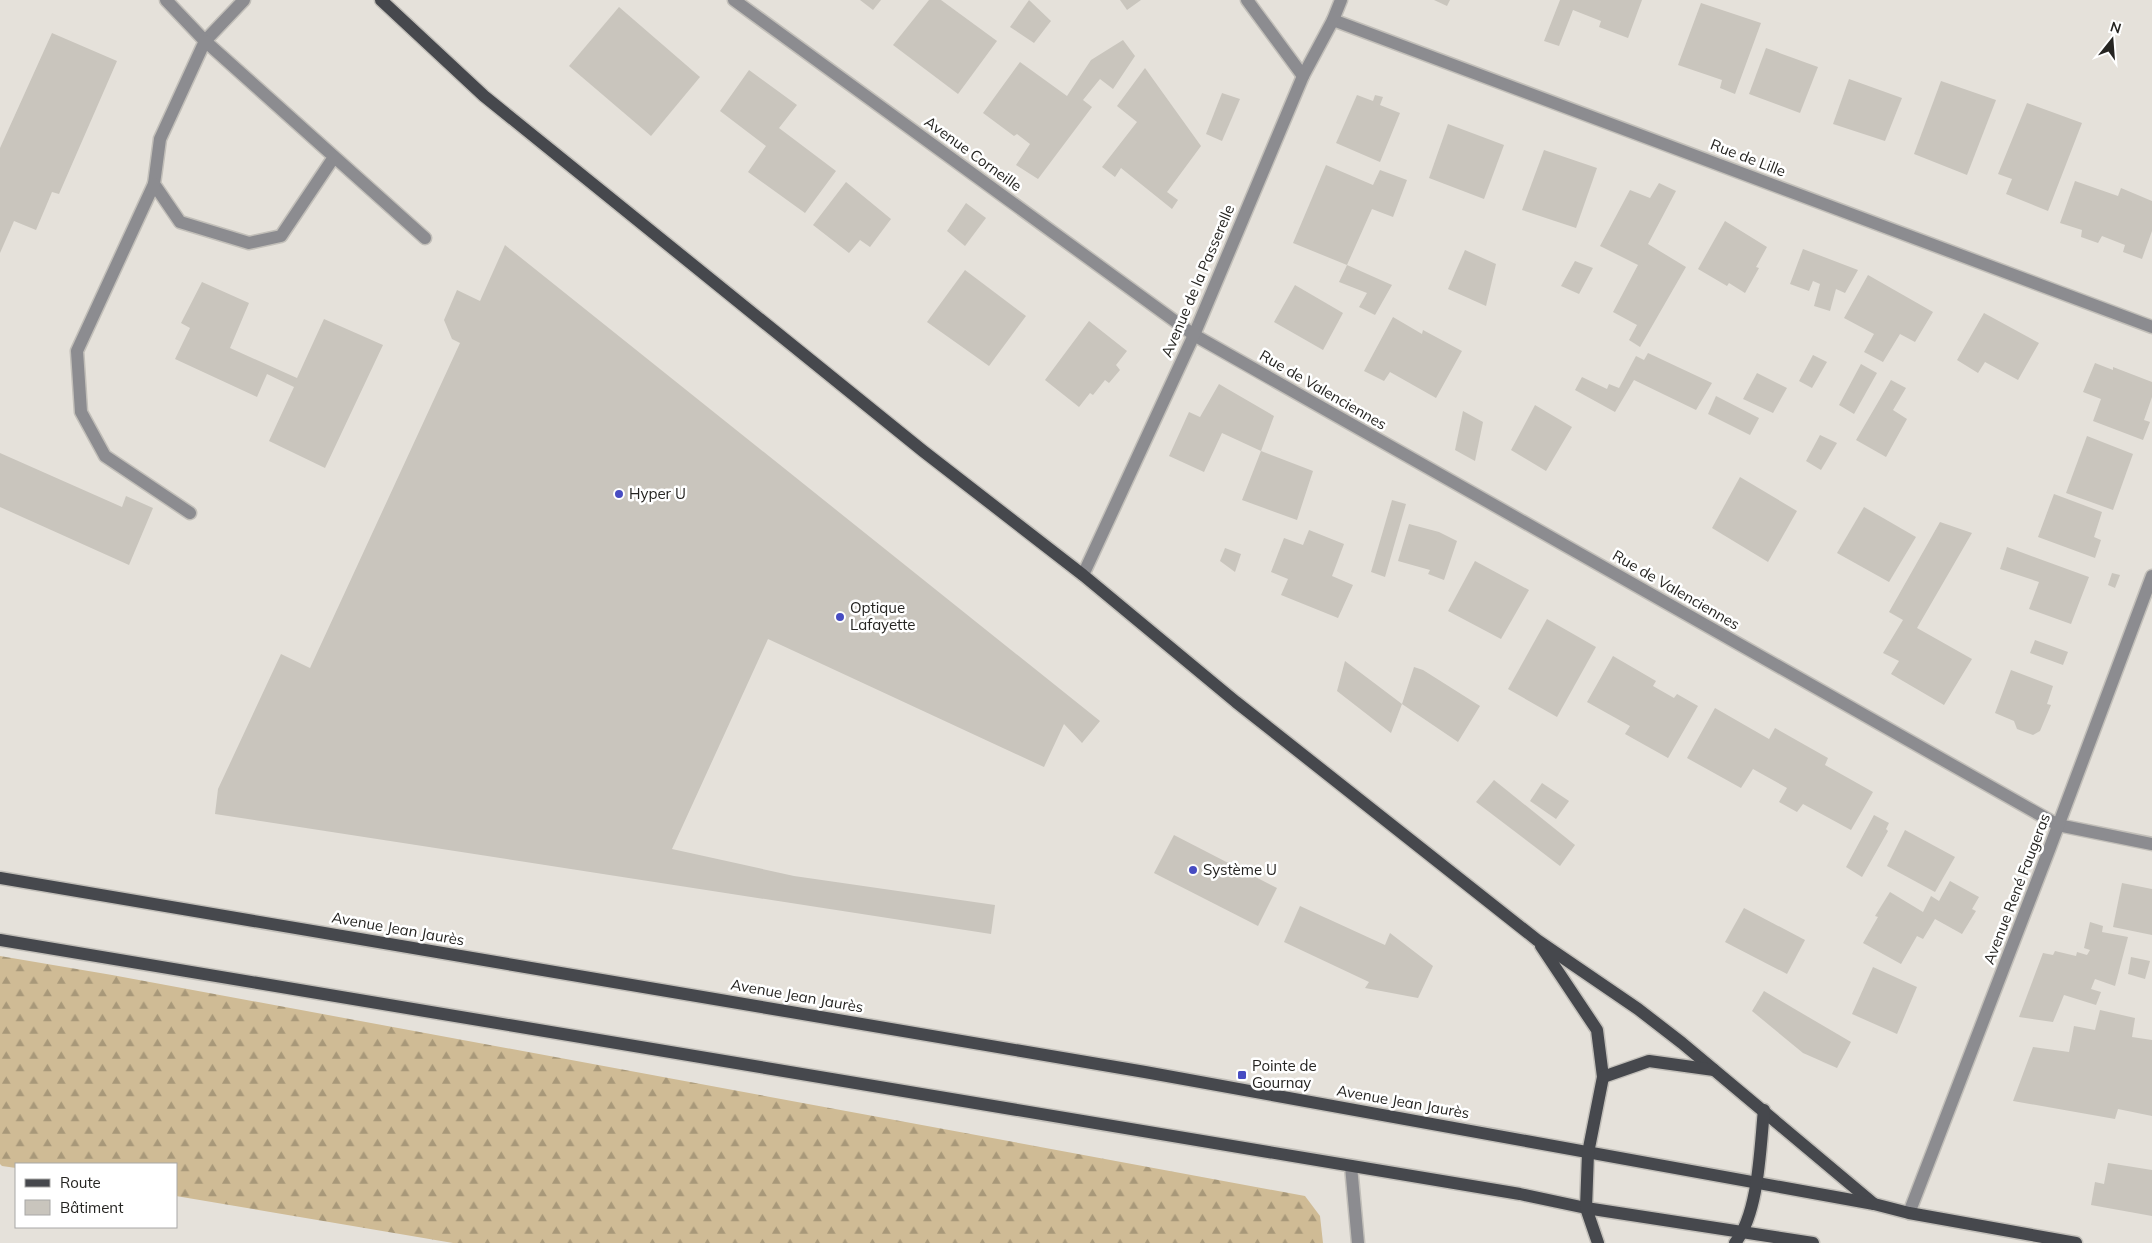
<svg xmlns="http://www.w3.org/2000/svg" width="2152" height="1243" font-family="Mulish,sans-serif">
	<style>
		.forest { fill: url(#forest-firs) }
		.building { fill: #c9c5bd }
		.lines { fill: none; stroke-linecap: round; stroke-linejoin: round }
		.minor-casing { stroke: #c2bfb9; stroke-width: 15 }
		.major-casing { stroke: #c2bfb9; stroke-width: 15 }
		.minor { stroke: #8c8c90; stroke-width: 12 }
		.major { stroke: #46484d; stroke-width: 12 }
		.poi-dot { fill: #474cc2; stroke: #fff; stroke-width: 2 }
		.labels { text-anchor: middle; stroke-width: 5; stroke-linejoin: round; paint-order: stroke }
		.street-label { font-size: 15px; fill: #252421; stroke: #fff }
		.poi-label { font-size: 15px; fill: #252421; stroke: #fff; text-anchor: start }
	</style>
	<defs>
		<pattern id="forest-firs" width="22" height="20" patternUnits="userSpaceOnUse" patternTransform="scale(1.25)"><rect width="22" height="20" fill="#cfbb95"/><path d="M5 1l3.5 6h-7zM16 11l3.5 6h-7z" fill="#a89879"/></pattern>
	</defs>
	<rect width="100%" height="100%" fill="#e5e1da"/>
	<!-- forest -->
	<polygon class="forest" points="0,956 112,975 1305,1196 1320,1216 1323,1243 453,1243 176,1196 176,1164 16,1164 16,1168 2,1166 0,1164"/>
	<!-- building -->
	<g class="building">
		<polygon points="860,0 881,0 873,10"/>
		<polygon points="929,0 941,0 997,41 958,94 893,45"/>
		<polygon points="1029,0 1051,21 1034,43 1010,27"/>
		<polygon points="1120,0 1141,0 1127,10"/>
		<polygon points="1434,0 1450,0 1447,6"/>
		<polygon points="1560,0 1642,0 1628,38 1599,27 1601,21 1573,10 1559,46 1544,41"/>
		<polygon points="1701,3 1761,23 1735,94 1720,88 1722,80 1678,65"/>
		<polygon points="619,7 700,77 651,136 569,66"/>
		<polygon points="52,33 117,61 59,194 52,192 36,230 14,221 0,253 0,148"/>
		<polygon points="1123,40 1135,56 1113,89 1100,79 1083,100 1092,107 1038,179 1016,165 1030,144 1017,134 1014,136 983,113 1020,62 1067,96 1091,60"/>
		<polygon points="1766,48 1818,67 1800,113 1749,94"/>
		<polygon points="1145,68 1201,146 1167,192 1178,200 1172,209 1121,168 1115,177 1102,167 1137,122 1117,106"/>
		<polygon points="749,70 797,105 779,128 836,171 805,213 748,172 766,146 720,111"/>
		<polygon points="1849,79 1902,98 1885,141 1833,124"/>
		<polygon points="1941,81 1996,100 1967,175 1914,154"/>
		<polygon points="1222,93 1240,99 1222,141 1206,134"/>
		<polygon points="1357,95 1373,101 1375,95 1383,97 1380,105 1400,113 1380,162 1336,143"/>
		<polygon points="2027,103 2082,123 2048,211 2006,194 2012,179 1998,174"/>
		<polygon points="1448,124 1504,145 1484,199 1429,178"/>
		<polygon points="1544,150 1597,168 1576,228 1522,210"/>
		<polygon points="1326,165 1373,185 1380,170 1407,180 1393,217 1372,209 1347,265 1293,243"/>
		<polygon points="2075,181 2118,196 2121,188 2152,201 2152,231 2142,259 2123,252 2125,245 2102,236 2098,243 2081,237 2082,230 2060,223"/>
		<polygon points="846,182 891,219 870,247 860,240 849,253 813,225"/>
		<polygon points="1659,183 1676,191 1648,244 1686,267 1640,347 1629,340 1637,325 1613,312 1638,265 1600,246 1630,190 1650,198"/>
		<polygon points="966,203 986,218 965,246 947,231"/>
		<polygon points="1725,221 1767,247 1756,267 1759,268 1745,293 1729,283 1727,286 1698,269"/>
		<polygon points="505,245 1100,721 1082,743 1064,724 1044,767 768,639 672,849 794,876 995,905 991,934 215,814 218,789 281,654 310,668 460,343 452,339 444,320 457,290 480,301"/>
		<polygon points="1803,249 1858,270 1845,293 1836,289 1830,311 1814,306 1820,284 1813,281 1809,291 1790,284"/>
		<polygon points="1465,250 1496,264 1486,306 1448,289"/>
		<polygon points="1575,261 1593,268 1579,294 1561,286"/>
		<polygon points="1347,265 1392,285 1375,315 1359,307 1367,293 1339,282"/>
		<polygon points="965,270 1026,316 989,366 927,322"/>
		<polygon points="1868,275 1933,312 1915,342 1900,334 1883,362 1864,352 1874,334 1844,318"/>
		<polygon points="202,282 249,303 230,348 297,378 324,319 383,345 325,468 269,441 294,387 267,374 257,397 175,359 190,328 181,323"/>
		<polygon points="1295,285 1343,313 1323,350 1274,322"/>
		<polygon points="1984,313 2039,343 2018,380 1985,362 1978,373 1957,360"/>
		<polygon points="1393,317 1422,334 1423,330 1462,351 1436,398 1390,372 1384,381 1364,371"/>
		<polygon points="1089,321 1127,351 1116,365 1120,370 1109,383 1105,380 1093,395 1090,393 1079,407 1045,380"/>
		<polygon points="1648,353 1712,383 1696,410 1634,380 1615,412 1575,390 1582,377 1607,389 1609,384 1619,388 1636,356 1644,360"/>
		<polygon points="1813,355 1827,362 1812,388 1799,381"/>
		<polygon points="2095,363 2113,370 2113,367 2152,382 2152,397 2144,420 2150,422 2143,440 2093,421 2101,399 2083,392"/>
		<polygon points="1861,364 1877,373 1854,414 1839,405"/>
		<polygon points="1757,373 1787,388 1773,413 1743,399"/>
		<polygon points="1891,380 1906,388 1893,410 1907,419 1886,457 1856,440"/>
		<polygon points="1219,384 1274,416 1261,451 1313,471 1297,520 1242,500 1261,451 1222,433 1204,472 1169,456 1189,412 1200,417"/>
		<polygon points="1716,396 1759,418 1750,435 1708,414"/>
		<polygon points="1535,405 1572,427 1546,471 1511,450"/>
		<polygon points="1463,411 1483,422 1475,461 1455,450"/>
		<polygon points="1820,435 1837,443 1821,470 1806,461"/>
		<polygon points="2087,436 2133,454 2113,510 2066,493"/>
		<polygon points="0,453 122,507 126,496 153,508 129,565 0,507"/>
		<polygon points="1740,477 1797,511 1768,562 1712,528"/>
		<polygon points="2054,494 2102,512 2094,537 2101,540 2095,558 2038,537"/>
		<polygon points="1392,500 1406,504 1385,577 1371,572"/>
		<polygon points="1864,507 1916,537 1889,582 1837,553"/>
		<polygon points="1940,522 1972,533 1917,628 1972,659 1944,705 1891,674 1899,661 1883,653 1903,620 1889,612"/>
		<polygon points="1409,524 1439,532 1457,541 1444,580 1428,574 1430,570 1398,561"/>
		<polygon points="1309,530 1344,544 1332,576 1353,585 1338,618 1281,595 1288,579 1271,572 1284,538 1303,545"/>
		<polygon points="2007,547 2089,577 2071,624 2029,609 2039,582 2000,569"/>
		<polygon points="1225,548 1241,554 1235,572 1220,561"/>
		<polygon points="1475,561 1529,590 1501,639 1448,611"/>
		<polygon points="2112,573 2120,575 2115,588 2108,585"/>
		<polygon points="1547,619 1596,647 1557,717 1508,689"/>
		<polygon points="2035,640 2068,652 2063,665 2030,653"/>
		<polygon points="1613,656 1656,681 1653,686 1674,698 1677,694 1698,706 1668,758 1625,734 1630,726 1587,702"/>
		<polygon points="1345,661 1402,704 1414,667 1423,670 1480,706 1458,742 1402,704 1391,733 1337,691"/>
		<polygon points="2011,670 2053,686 2047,704 2051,705 2040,731 2033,735 2017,729 2014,721 1995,713"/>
		<polygon points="1715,708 1769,739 1775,728 1828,758 1825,765 1873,792 1851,830 1803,804 1797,812 1779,802 1787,788 1753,769 1741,788 1687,758"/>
		<polygon points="1494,780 1575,845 1560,866 1476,802"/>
		<polygon points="1542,783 1569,801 1556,819 1530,801"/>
		<polygon points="1874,815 1889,823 1886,829 1888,831 1862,877 1846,867"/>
		<polygon points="1905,830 1955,857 1935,892 1887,866"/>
		<polygon points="1174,835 1277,888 1258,926 1154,873"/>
		<polygon points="1950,881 1979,897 1972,909 1976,911 1962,934 1935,919 1923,939 1917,936 1901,964 1863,943 1878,917 1875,916 1890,892 1923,912 1931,896 1939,901"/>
		<polygon points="2122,883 2152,889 2152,935 2113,927"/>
		<polygon points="1300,906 1385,945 1390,933 1433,966 1418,998 1365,988 1369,982 1284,942"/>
		<polygon points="1744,908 1805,940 1787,974 1725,942"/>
		<polygon points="2090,922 2103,926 2102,932 2128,937 2115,986 2095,979 2091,989 2101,992 2096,1005 2064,995 2053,1022 2019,1017 2043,953 2053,955 2055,951 2076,956 2077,952 2087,955 2090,950 2084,948"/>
		<polygon points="2131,957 2150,961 2145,979 2128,974"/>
		<polygon points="1873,967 1917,987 1897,1034 1852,1014"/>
		<polygon points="1764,991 1851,1042 1837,1068 1803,1053 1752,1011"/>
		<polygon points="2100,1010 2135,1018 2132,1037 2152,1040 2152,1116 2118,1109 2115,1119 2013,1101 2033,1047 2069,1052 2074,1026 2095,1030"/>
		<polygon points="2108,1163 2152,1170 2152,1216 2091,1205 2095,1182 2104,1184"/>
	</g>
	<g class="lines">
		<!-- minor casing -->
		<g class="minor-casing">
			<g id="minor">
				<polyline points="166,0 205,41 244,0"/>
				<polyline points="734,0 1194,335 2058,825 2152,844"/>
				<polyline points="1247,0 1303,76"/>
				<polyline points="1333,20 2152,327"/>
				<polyline points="334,157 281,236 249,243 180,222 154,184 160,139 205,41 425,238"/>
				<polyline points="154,184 77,351 81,412 105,456 190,513"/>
				<polyline points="1083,575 1194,335 1303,76 1333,20 1341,0"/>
				<polyline points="1351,1166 1358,1243"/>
				<polyline points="1909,1213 2049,850 2152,576"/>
			</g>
		</g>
		<!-- major casing -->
		<g class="major-casing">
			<g id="major">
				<polyline points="381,0 484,96 923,451 1083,575 1236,702 1537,940 1638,1009 1682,1043 1874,1204"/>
				<polyline points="0,878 1145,1072 1874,1204 1909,1213 2076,1243"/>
				<polyline points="0,940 1520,1194 1586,1208 1813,1243"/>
				<polyline points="1541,946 1597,1030 1603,1077 1588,1153 1586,1208 1598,1243"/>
				<polyline points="1603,1077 1649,1061 1714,1070"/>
				<path d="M1735,1243C1759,1213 1760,1148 1764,1110"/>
			</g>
		</g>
		<!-- minor -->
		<use href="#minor" class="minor"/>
		<!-- major -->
		<use href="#major" class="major"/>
	</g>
	<!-- markers -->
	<g class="poi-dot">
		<circle cx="619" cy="494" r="5"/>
		<circle cx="840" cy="617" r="5"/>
		<circle cx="1193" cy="870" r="5"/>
		<rect x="1237" y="1070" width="10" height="10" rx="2.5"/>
	</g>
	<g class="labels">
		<!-- street labels -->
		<g class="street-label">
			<text transform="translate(973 154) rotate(36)" y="5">Avenue Corneille</text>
			<text transform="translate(1748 158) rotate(21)" y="5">Rue de Lille</text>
			<text transform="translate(1198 281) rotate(-67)" y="5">Avenue de la Passerelle</text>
			<text transform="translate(1323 390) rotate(30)" y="5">Rue de Valenciennes</text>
			<text transform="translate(1676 590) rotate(30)" y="5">Rue de Valenciennes</text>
			<text transform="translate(2017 889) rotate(-69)" y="5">Avenue René Faugeras</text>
			<text transform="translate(398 929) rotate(10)" y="5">Avenue Jean Jaurès</text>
			<text transform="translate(797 996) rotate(10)" y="5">Avenue Jean Jaurès</text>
			<text transform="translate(1403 1102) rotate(10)" y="5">Avenue Jean Jaurès</text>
		</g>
		<!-- poi labels -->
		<g class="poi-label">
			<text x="629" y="499">Hyper U</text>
			<text x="850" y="613">Optique<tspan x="850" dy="17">Lafayette</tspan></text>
			<text x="1203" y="875">Système U</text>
			<text x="1252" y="1071">Pointe de<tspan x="1252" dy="17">Gournay</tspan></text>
		</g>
	</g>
	<!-- legend -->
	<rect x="15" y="1163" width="162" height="65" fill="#ffffff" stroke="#a8a7a6"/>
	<rect x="25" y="1179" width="25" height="8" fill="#46484d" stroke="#a8a7a6"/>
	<text x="60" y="1188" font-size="15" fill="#252421">Route</text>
	<rect x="25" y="1200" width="25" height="15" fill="#c9c5bd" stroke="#a8a7a6"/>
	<text x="60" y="1213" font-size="15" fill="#252421">Bâtiment</text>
	<!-- north arrow -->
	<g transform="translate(2112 40) rotate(17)" stroke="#ffffff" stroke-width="4" paint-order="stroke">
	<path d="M0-4L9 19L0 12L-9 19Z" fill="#252421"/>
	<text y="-8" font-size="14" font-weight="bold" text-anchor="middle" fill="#252421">N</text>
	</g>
</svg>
